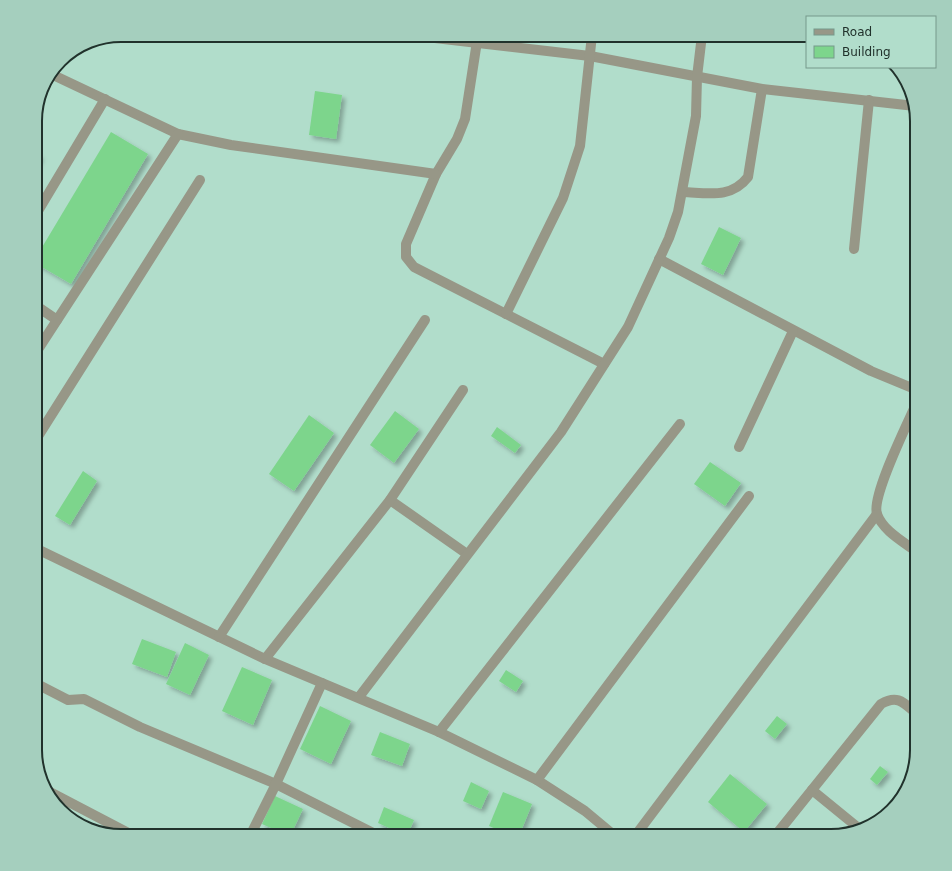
<svg xmlns="http://www.w3.org/2000/svg" width="952" height="871" font-family="'DejaVu Sans',sans-serif">
	<style>
		.building { fill: #7dd58c; filter: url(#shadow) }
		.lines { fill: none; stroke-linecap: round; stroke-linejoin: round }
		.minor { stroke: #979787; stroke-width: 10 }
		.rim { fill: none; stroke: #21322c; stroke-width: 2 }
	</style>
	<defs>
		<filter id="shadow"><feDropShadow dx="3.5" dy="3.5" stdDeviation="2" flood-color="#0004"/></filter>
	</defs>
	<rect width="100%" height="100%" fill="#b1ddcb"/>
	<!-- building -->
	<g class="building">
		<polygon points="315,91 342,95 336,139 309,135"/>
		<polygon points="111,132 148,154 71,284 35,263 35,259"/>
		<polygon points="35,153 40,156 35,166"/>
		<polygon points="719,227 741,238 723,275 701,264"/>
		<polygon points="395,411 419,429 394,463 370,445"/>
		<polygon points="309,415 334,433 294,491 269,474"/>
		<polygon points="497,427 521,445 515,453 491,436"/>
		<polygon points="710,462 741,483 725,506 694,484"/>
		<polygon points="83,471 97,481 70,525 55,516"/>
		<polygon points="142,639 176,652 167,677 132,664"/>
		<polygon points="185,643 209,655 190,695 166,684"/>
		<polygon points="242,667 272,680 253,725 222,711"/>
		<polygon points="506,670 523,681 516,692 499,681"/>
		<polygon points="320,706 351,721 331,764 300,749"/>
		<polygon points="777,716 787,724 775,739 765,731"/>
		<polygon points="380,732 410,744 402,766 371,755"/>
		<polygon points="880,766 888,772 877,785 870,779"/>
		<polygon points="730,774 767,804 744,832 708,802"/>
		<polygon points="471,782 489,791 481,809 463,801"/>
		<polygon points="503,792 532,804 519,836 513,836 489,826"/>
		<polygon points="275,796 303,809 290,836 262,824"/>
		<polygon points="384,807 414,820 407,836 378,823"/>
		<polygon points="198,829 213,836 194,836"/>
		<polygon points="833,829 840,834 828,836"/>
	</g>
	<g class="lines">
		<!-- minor -->
		<g class="minor">
			<polyline points="409,35 590,56 762,89 915,106"/>
			<polyline points="478,35 465,119 457,139 436,174 406,244 406,257 414,267 604,364"/>
			<polyline points="51,74 178,134 231,145 436,174"/>
			<path d="M683,192C708,193 731,199 748,177L762,89"/>
			<polyline points="35,216 105,99"/>
			<polyline points="854,249 869,100"/>
			<polyline points="659,259 871,371 917,390"/>
			<polyline points="35,305 57,320"/>
			<polyline points="506,314 563,198 580,146 592,35"/>
			<polyline points="35,354 178,134"/>
			<path d="M917,402C908,423 871,496 877,514C883,531 904,542 917,552"/>
			<polyline points="35,441 200,180"/>
			<polyline points="739,447 793,331"/>
			<polyline points="390,500 467,554"/>
			<polyline points="35,548 265,659 439,732 537,780 585,811 615,836"/>
			<polyline points="219,637 425,320"/>
			<polyline points="265,659 390,500 463,390"/>
			<polyline points="35,683 68,700 84,699 140,727 276,784 379,836"/>
			<polyline points="359,697 561,432 628,327 669,238 678,212 696,116 697,77 702,35"/>
			<polyline points="439,732 680,424"/>
			<polyline points="537,780 749,496"/>
			<polyline points="46,790 134,836"/>
			<polyline points="812,790 861,830"/>
			<polyline points="250,836 276,784 322,683"/>
			<polyline points="635,836 877,514"/>
			<path d="M775,836L881,704C898,694 904,703 917,714"/>
		</g>
	</g>
	<!-- crop -->
	<path d="M0 0H952V871H0ZM121 42H831A79 79 0 0 1 910 121V750A79 79 0 0 1 831 829H121A79 79 0 0 1 42 750V121A79 79 0 0 1 121 42Z" fill="#a5cfbe" fill-rule="evenodd"/>
	<path class="rim" d="M121 42H831A79 79 0 0 1 910 121V750A79 79 0 0 1 831 829H121A79 79 0 0 1 42 750V121A79 79 0 0 1 121 42Z"/>
	<!-- legend -->
	<rect x="806" y="16" width="130" height="52" fill="#b1ddcb" stroke="#77998b"/>
	<rect x="814" y="29" width="20" height="6" fill="#979787" stroke="#77998b"/>
	<text x="842" y="36" font-size="12" fill="#21322c">Road</text>
	<rect x="814" y="46" width="20" height="12" fill="#7dd58c" stroke="#77998b"/>
	<text x="842" y="56" font-size="12" fill="#21322c">Building</text>
</svg>
